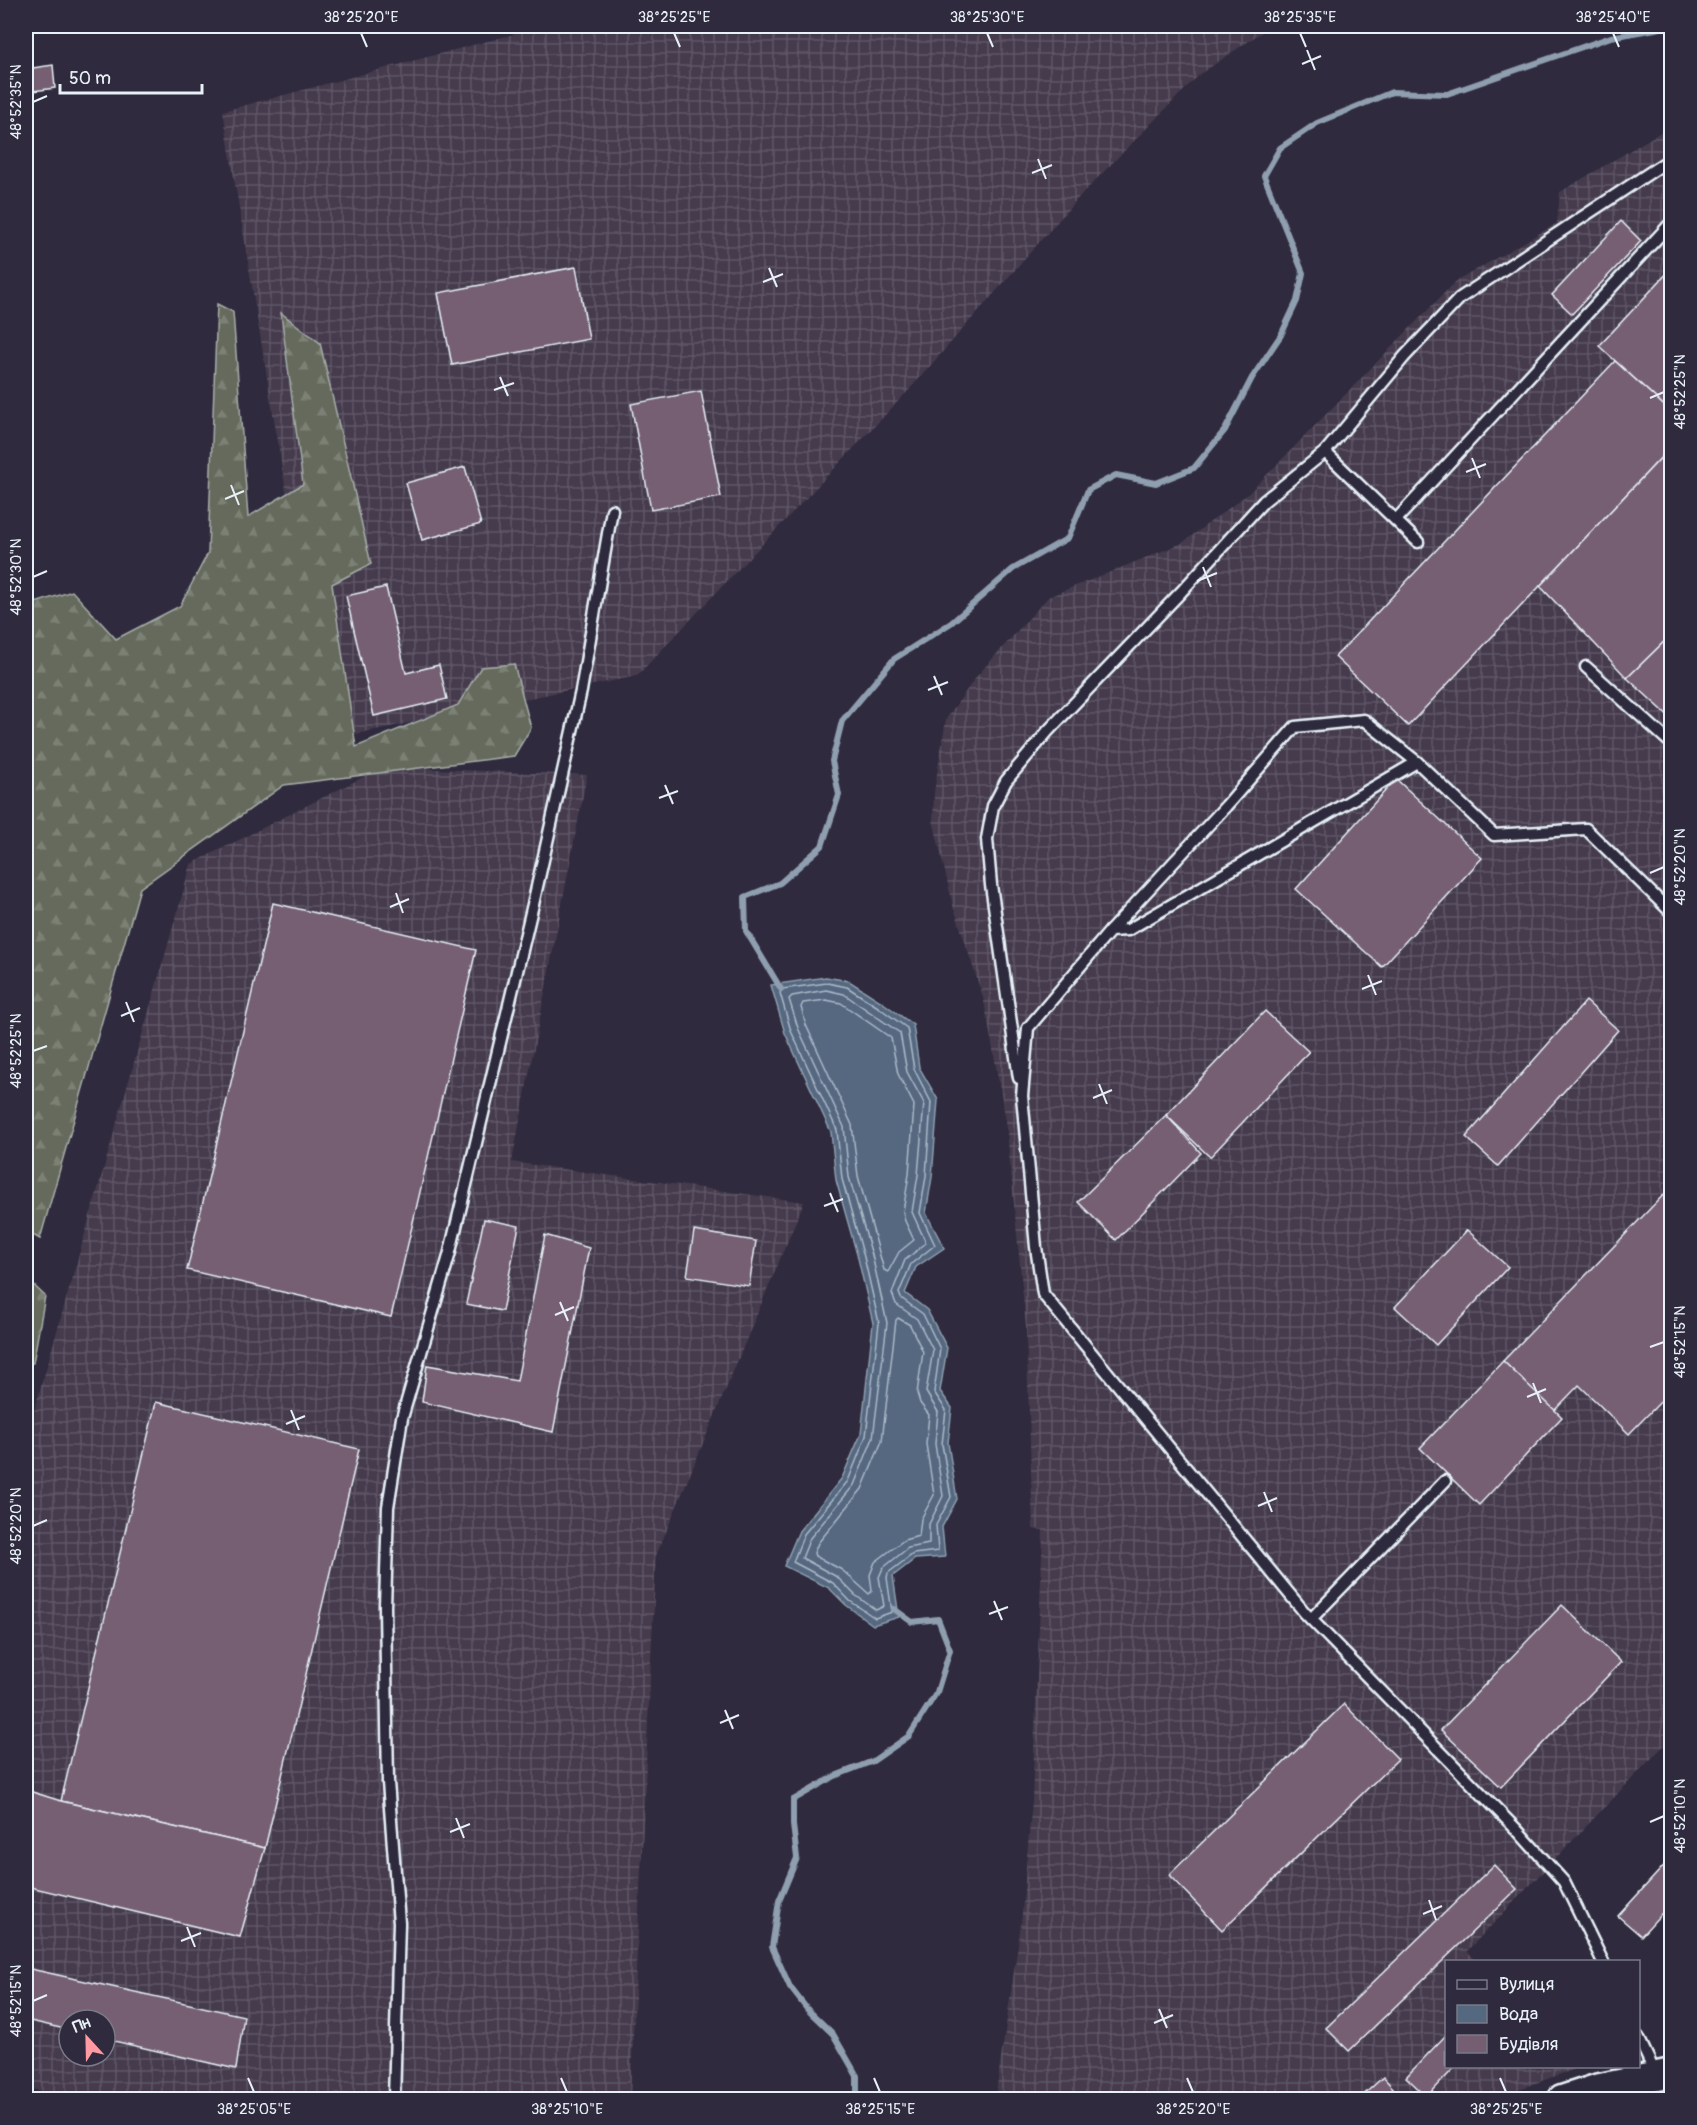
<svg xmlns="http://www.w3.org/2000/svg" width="1697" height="2125" font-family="Pangolin,sans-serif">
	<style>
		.industrial { fill: url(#industrial-grid); fill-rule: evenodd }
		.forest { fill: url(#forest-firs); stroke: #a7aeaa; stroke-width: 1.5 }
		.water { fill: #546880; stroke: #8f9fb0; stroke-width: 1.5 }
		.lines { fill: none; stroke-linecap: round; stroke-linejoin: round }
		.shore { stroke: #adbac8; stroke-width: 1.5 }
		.stream { stroke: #8f9fb0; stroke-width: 6 }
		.building { fill: #765e72; stroke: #e8f1f8; stroke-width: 1.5 }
		.lane-casing { stroke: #e8f1f8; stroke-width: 15 }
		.secondary-casing { stroke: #e8f1f8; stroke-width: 33 }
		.lane { stroke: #2f2a3d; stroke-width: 10 }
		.secondary { stroke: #2f2a3d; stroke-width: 28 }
		.ticks { fill: none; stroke: #e8f1f8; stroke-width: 2 }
		.neatline { fill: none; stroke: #e8f1f8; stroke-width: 2 }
		.ticks-label { font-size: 15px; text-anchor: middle; fill: #e8f1f8 }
	</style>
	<defs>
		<pattern id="industrial-grid" width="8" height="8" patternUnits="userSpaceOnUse" patternTransform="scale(1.5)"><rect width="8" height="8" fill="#443a4d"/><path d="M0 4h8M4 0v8" fill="none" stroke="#5f5767"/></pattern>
		<pattern id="forest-firs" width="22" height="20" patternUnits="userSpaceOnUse" patternTransform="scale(1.5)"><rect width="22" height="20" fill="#666b5d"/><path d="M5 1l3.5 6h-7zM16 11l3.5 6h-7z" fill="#7c8175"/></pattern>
	</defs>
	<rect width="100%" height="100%" fill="#2f2a3d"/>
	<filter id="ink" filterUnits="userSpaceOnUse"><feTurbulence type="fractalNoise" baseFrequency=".0167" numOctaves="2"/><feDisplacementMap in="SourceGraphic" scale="12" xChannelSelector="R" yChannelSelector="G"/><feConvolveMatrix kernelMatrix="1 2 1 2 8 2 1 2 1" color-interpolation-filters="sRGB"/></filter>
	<g filter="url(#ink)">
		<!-- industrial -->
		<g class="industrial">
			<polygon points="544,26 1271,26 1199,75 1081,195 909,390 637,676 327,740 223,111"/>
			<polygon points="1671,126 1671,1738 1467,1951 1477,1961 1446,1962 1446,2066 1581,2067 1508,2093 1498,2099 995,2099 1021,1924 1032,1800 1043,1530 1033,1529 1026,1328 1006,1121 984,1001 952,902 933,820 934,792 946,719 976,677 1048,597 1182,543 1249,493 1455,282 1557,223 1560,192"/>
			<path d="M383,767L587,775L512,1162L804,1202L656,1556L630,2099L85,2100L26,2088V1439L191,864ZM69,2020H105V2056H69Z"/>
		</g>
		<!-- forest -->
		<g class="forest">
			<polygon points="217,304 233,312 248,517 303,484 281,313 320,343 371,564 332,584 356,747 458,705 481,667 514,664 531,728 514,756 284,785 140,888 40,1239 26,1231 26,606 72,591 116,639 180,606 208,553"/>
			<polygon points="26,1278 45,1296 33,1363 26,1365"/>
		</g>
		<!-- water -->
		<polygon class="water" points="826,977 849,981 882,1002 913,1025 919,1067 938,1100 932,1177 926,1213 944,1248 916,1267 905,1293 927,1310 947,1348 940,1391 952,1408 948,1443 957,1499 942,1527 945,1557 915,1559 893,1576 899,1617 873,1625 846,1605 829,1588 784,1566 799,1531 842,1478 861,1434 873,1323 858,1258 836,1180 831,1132 785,1033 771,985"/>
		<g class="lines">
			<!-- shore -->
			<g class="shore">
				<polygon points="827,983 847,987 878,1007 907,1028 914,1069 931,1102 926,1176 920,1213 935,1245 911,1264 899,1293 901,1298 923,1314 940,1349 934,1392 946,1410 942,1444 951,1497 936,1525 938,1551 913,1554 888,1573 887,1578 892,1612 875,1618 850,1601 833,1583 793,1562 804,1534 848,1481 866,1436 879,1323 864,1257 842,1179 837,1130 791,1031 780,993 782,989"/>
				<polygon points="826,990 844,994 900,1033 907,1072 924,1103 918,1175 912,1212 926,1243 905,1260 892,1293 896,1304 917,1319 933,1350 926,1392 938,1412 935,1444 943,1496 929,1524 929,1544 908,1548 883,1568 879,1577 884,1606 876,1610 855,1595 837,1577 802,1558 810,1538 854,1485 873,1438 887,1323 872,1255 849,1177 844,1127 798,1028 789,999 792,996"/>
				<polygon points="826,1000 841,1003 891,1038 898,1074 914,1105 909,1174 903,1212 905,1221 914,1240 899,1252 888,1272 884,1270 858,1176 852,1125 806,1025 801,1007 803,1003"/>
				<polygon points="898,1318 910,1325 923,1352 917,1393 920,1403 929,1415 926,1444 934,1495 921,1519 919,1536 904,1540 875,1562 870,1575 872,1591 869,1594 842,1570 815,1556 814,1553 818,1543 862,1489 882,1441 896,1320"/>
			</g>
			<!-- stream -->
			<g class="stream">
				<polyline points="781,989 746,931 745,897 780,883 822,846 839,795 832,761 842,721 894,659 951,623 1013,569 1068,538 1088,490 1116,475 1156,483 1194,468 1225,430 1252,378 1281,335 1297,301 1303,273 1264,176 1280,148 1317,123 1392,92 1447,94 1611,37 1672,26"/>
				<polyline points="857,2100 857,2076 833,2034 807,2009 790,1987 772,1947 779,1901 797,1858 793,1825 793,1800 835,1776 873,1761 909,1736 937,1692 950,1650 938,1619 912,1622 894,1609"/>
			</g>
		</g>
		<!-- building -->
		<g class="building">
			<polygon points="53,65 55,88 26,92 26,69"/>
			<polygon points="1621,221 1641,241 1572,314 1552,295"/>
			<polygon points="576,267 589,339 452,365 438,293"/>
			<polygon points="1672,268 1672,413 1599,346"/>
			<polygon points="1615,361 1672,413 1672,446 1408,726 1335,657"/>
			<polygon points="701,391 721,497 651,510 631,404"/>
			<polygon points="1672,446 1672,634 1627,678 1540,586"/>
			<polygon points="465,467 481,524 422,540 406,483"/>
			<polygon points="386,587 406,673 439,665 447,699 374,716 346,596"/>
			<polygon points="1672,634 1672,719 1627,678"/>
			<polygon points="1396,779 1482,858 1382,967 1296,889"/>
			<polygon points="273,903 476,950 391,1317 187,1270"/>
			<polygon points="1586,1001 1618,1030 1498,1166 1466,1137"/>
			<polygon points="1265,1011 1309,1052 1210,1157 1166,1115"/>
			<polygon points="1166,1115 1201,1153 1116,1240 1078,1202"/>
			<polygon points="1672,1186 1672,1390 1629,1434 1579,1385 1554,1411 1503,1361"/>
			<polygon points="484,1219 519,1226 502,1311 466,1304"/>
			<polygon points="1467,1230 1508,1267 1436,1345 1395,1307"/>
			<polygon points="694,1231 756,1241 749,1286 687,1276"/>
			<polygon points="545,1235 589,1248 553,1432 422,1402 427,1365 517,1381"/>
			<polygon points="1503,1361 1562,1417 1479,1505 1420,1448"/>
			<polygon points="156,1402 359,1449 265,1848 61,1801"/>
			<polygon points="1562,1605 1621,1662 1501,1787 1441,1730"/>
			<polygon points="1344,1704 1398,1759 1222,1930 1169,1875"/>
			<polygon points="26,1790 61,1801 265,1848 240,1937 26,1886"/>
			<polygon points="1672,1857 1672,1902 1641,1936 1618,1916"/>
			<polygon points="1494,1865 1517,1889 1349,2051 1326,2028"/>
			<polygon points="26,1968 244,2016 236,2069 105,2039 105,2020 69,2020 69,2030 26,2020"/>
			<polygon points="1446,2035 1446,2066 1456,2066 1427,2097 1406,2077"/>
			<polygon points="1383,2077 1404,2100 1358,2100"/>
		</g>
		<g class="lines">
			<!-- lane casing -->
			<g class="lane-casing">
				<g id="lane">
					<polyline points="1325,452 1418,542"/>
					<polyline points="1396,520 1672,222"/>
					<polyline points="1586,667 1672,744"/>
					<polyline points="1417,762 1128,930 1110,931 1028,1028 1022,1096 1036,1247 1043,1294 1305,1613 1517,1830 1564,1882 1603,1962"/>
					<polyline points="1110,931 1226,806 1295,727 1364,720 1417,762 1494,835 1586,829 1672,913"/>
					<polyline points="1019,1078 991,885 987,839 993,806 1006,781 1048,731 1181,592 1264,501 1325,452 1405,356 1460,298 1672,158"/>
					<polyline points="1311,1619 1445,1481"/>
					<polyline points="1638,2037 1656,2075"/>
					<polyline points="394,2100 399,1923 388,1782 385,1607 388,1507 402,1418 449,1256 534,900 581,691 612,510"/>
				</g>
			</g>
			<!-- secondary casing -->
			<g class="secondary-casing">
				<polyline id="secondary" points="1562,2100 1596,2089 1672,2073"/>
			</g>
			<!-- lane -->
			<use href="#lane" class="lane"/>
			<!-- secondary -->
			<use href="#secondary" class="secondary"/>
		</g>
	</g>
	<!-- ticks -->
	<path class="ticks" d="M361,33L367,47M674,33L680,47M987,33L993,47M1300,33L1306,47M1613,33L1619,47M1307,50L1315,70M1302,64L1321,56M33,102L47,96M1038,159L1046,179M1032,173L1052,165M769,268L777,287M763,282L783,274M500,377L508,396M494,390L514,383M1650,398L1664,392M1472,458L1480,478M1466,472L1486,464M231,485L239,505M225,499L244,491M1203,567L1211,587M33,577L47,571M1197,581L1217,573M934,676L942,695M928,690L948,682M665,785L673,804M659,798L678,791M1650,873L1664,867M396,893L403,913M390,907L409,899M1368,975L1376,995M1362,989L1382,981M126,1002L134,1022M121,1016L140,1008M33,1051L47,1046M1099,1084L1107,1104M1093,1098L1112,1090M830,1193L838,1212M824,1206L843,1199M560,1302L568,1321M555,1315L574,1307M1650,1347L1664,1342M1533,1383L1541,1403M1527,1397L1546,1389M291,1410L299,1430M286,1424L305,1416M1264,1492L1272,1512M1258,1506L1277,1498M33,1526L47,1520M994,1601L1002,1620M989,1614L1008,1607M725,1710L733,1729M720,1723L739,1715M456,1818L464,1838M1650,1822L1664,1816M450,1832L470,1824M1429,1900L1436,1920M1423,1914L1442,1906M187,1927L195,1947M181,1941L201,1933M33,2001L47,1995M1159,2009L1167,2028M1154,2023L1173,2015M248,2078L254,2092M561,2078L567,2092M874,2078L880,2092M1187,2078L1193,2092M1500,2078L1506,2092"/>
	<!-- margin -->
	<rect width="1697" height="2125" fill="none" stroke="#2f2a3d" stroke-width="66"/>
	<!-- legend -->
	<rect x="1445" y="1960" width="195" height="108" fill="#2f2a3d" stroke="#797a88" stroke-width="1.5"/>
	<rect x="1457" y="1980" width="30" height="9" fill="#2f2a3d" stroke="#797a88" stroke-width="1.5"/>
	<text x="1499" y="1990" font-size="18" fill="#e8f1f8">Вулиця</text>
	<rect x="1457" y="2005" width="30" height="18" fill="#546880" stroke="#797a88" stroke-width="1.5"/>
	<text x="1499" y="2020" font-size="18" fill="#e8f1f8">Вода</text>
	<rect x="1457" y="2035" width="30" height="18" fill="#765e72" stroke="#797a88" stroke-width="1.5"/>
	<text x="1499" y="2050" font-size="18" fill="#e8f1f8">Будівля</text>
	<!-- north arrow -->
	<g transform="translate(87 2038) rotate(338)"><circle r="28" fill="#2f2a3d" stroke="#797a88" stroke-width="1.5"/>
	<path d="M0-4.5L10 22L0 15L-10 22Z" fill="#ff9aa2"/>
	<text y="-9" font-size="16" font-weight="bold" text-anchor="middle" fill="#e8f1f8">Пн</text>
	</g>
	<!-- scale -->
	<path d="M60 84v9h142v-9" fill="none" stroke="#e8f1f8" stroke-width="3"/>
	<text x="69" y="84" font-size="18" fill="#e8f1f8" stroke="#2f2a3d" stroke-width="4.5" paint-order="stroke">50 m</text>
	<rect x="33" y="33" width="1631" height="2059" class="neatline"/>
	<g class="ticks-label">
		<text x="361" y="22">38°25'20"E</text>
		<text x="674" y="22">38°25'25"E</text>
		<text x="987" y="22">38°25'30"E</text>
		<text x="1300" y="22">38°25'35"E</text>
		<text x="1613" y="22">38°25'40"E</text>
		<text transform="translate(16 102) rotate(-90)" y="5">48°52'35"N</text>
		<text transform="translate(1680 392) rotate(-90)" y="5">48°52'25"N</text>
		<text transform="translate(16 577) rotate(-90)" y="5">48°52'30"N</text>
		<text transform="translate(1680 867) rotate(-90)" y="5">48°52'20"N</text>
		<text transform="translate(16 1051) rotate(-90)" y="5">48°52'25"N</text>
		<text transform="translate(1680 1342) rotate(-90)" y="5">48°52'15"N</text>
		<text transform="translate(16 1526) rotate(-90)" y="5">48°52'20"N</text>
		<text transform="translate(1680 1816) rotate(-90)" y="5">48°52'10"N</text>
		<text transform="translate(16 2001) rotate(-90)" y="5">48°52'15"N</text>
		<text x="254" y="2114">38°25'05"E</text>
		<text x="567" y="2114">38°25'10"E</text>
		<text x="880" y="2114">38°25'15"E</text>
		<text x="1193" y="2114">38°25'20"E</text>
		<text x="1506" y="2114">38°25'25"E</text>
	</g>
</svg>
